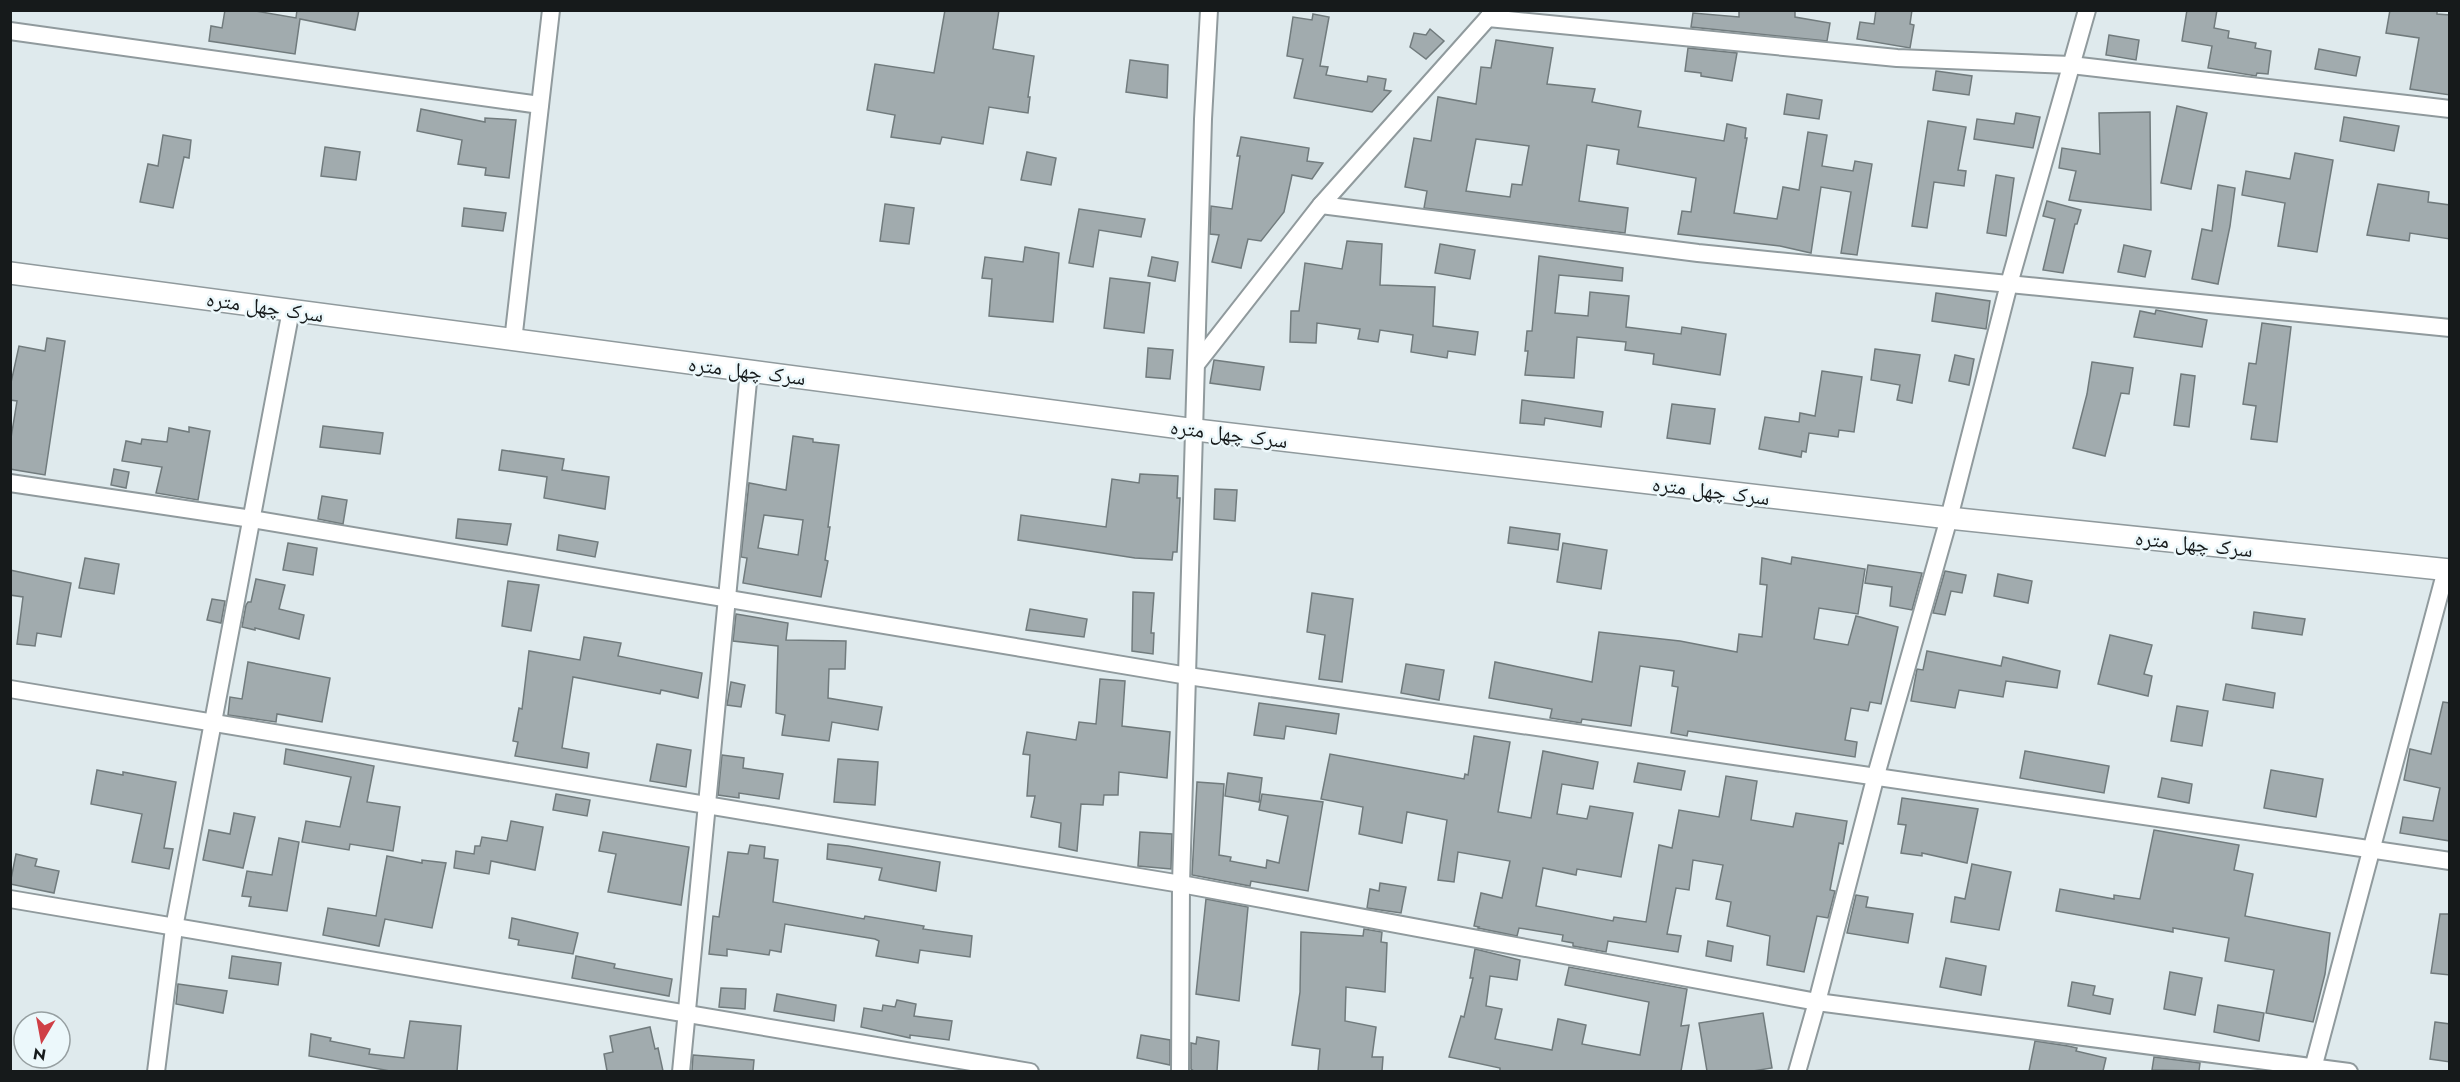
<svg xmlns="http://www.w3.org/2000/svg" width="2460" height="1082" font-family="Jost,'Noto Naskh Arabic',sans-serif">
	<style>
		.building { fill: #a1abae; stroke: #717b7d; stroke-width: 1.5; fill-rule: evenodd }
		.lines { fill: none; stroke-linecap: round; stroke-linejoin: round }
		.minor-casing { stroke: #909a9d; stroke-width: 20 }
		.tertiary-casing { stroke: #909a9d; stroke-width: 24 }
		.minor { stroke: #fff; stroke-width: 16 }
		.tertiary { stroke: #fff; stroke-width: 21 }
		.labels { text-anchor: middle; stroke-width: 5; stroke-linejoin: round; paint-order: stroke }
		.street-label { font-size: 21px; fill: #161a1b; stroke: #ecf8fb }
	</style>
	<rect width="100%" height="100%" fill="#dfeaed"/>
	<!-- building -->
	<g class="building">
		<polygon points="225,10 249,10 296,18 297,10 359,10 355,30 300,19 295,54 209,41 211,26 222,28"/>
		<polygon points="945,10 999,10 993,49 1034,56 1028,97 1030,97 1028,113 989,107 983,144 942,137 940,144 891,137 895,115 867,110 875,64 934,73"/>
		<polygon points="1739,10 1795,10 1795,17 1830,23 1827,41 1691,27 1693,13 1739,17"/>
		<polygon points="1876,10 1912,10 1910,24 1914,25 1910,48 1857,39 1860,22 1874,24"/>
		<polygon points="2187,10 2217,10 2214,28 2229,31 2228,38 2256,43 2255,48 2271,51 2268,74 2257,73 2256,76 2208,68 2212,46 2182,41"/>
		<polygon points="2390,10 2437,10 2437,14 2450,15 2450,95 2410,89 2419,38 2386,33"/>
		<polygon points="1313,14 1329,17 1320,66 1328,67 1326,75 1367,82 1368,76 1386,79 1384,90 1391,91 1372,112 1294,98 1303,59 1287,56 1293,17 1312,20"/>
		<polygon points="1430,29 1444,41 1426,59 1410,47 1414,33 1426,35"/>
		<polygon points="2109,35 2139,40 2136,60 2106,55"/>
		<path d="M1496,40L1553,48L1547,84L1595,89L1592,102L1641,111L1638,127L1724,141L1727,124L1746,128L1745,138H1747L1734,213L1777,219L1783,187L1799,190L1808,132L1827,135L1822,166L1853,171L1855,161L1872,164L1857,255L1841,253L1851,192L1821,187L1811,253L1780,246L1678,234L1682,211L1691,212L1696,178L1617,164L1619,150L1587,145L1579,201L1628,208L1625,233L1424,208L1427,191L1405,187L1414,138L1431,141L1438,97L1476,104L1481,67L1491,68ZM1476,139L1529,146L1522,185L1512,184L1510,197L1466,191Z"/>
		<polygon points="1688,48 1737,53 1732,81 1701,76 1701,73 1685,71"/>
		<polygon points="2319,49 2360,57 2356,76 2315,69"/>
		<polygon points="1130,60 1168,65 1167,98 1126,92"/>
		<polygon points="1936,71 1972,76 1969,95 1933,90"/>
		<polygon points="1787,94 1822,100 1819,119 1784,114"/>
		<polygon points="2177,106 2207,113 2191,189 2161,183"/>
		<polygon points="421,109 485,122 485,118 516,120 509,178 485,175 486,168 458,164 462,140 417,131"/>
		<polygon points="2150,112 2151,210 2069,200 2076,171 2059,168 2062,148 2100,154 2099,113"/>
		<polygon points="2016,113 2040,117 2033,148 1974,139 1977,119 2014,124"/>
		<polygon points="2344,117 2399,126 2394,151 2340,141"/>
		<polygon points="1928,121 1966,127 1958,170 1966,171 1964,186 1934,182 1927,228 1912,226"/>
		<polygon points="163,135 191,140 189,158 184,157 173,208 140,202 148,164 158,166"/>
		<polygon points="1241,137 1309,148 1307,161 1323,163 1312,179 1292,175 1284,212 1261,241 1248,239 1241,268 1212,262 1219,235 1210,234 1211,206 1232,209 1240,156 1237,156"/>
		<polygon points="325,147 360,152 356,180 321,176"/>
		<polygon points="1027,152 1056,158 1051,185 1021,180"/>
		<polygon points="2295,153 2333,160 2317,252 2278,246 2285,203 2242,195 2246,171 2290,179"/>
		<polygon points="1996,175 2014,178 2006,236 1987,233"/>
		<polygon points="2378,184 2429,192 2428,202 2450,205 2450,239 2410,233 2409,241 2367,235"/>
		<polygon points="2218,185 2235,188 2230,226 2218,284 2192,279 2202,229 2212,231"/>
		<polygon points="2047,201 2081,210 2077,224 2075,224 2063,273 2043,270 2055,219 2043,216"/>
		<polygon points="885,204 914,208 909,244 880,241"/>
		<polygon points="464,208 506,213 503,231 462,226"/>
		<polygon points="1079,209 1145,219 1141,237 1099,230 1093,267 1069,263"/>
		<polygon points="1347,241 1382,244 1380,285 1435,287 1433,326 1478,332 1475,355 1448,351 1447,358 1411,352 1413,335 1380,330 1378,342 1358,339 1360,329 1317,323 1316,343 1290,342 1291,311 1299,311 1305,263 1342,269"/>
		<polygon points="1440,244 1475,250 1470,279 1435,273"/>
		<polygon points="2124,245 2151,251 2145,277 2118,272"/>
		<polygon points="1025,247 1059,253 1053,322 989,316 992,279 982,278 985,257 1023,262"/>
		<polygon points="1539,256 1623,268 1622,281 1559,275 1555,313 1588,316 1590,292 1629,296 1626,327 1681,334 1682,327 1726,334 1720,375 1653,364 1654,354 1625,350 1626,342 1577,337 1574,378 1525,375 1528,351 1525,351 1527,331 1532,331"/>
		<polygon points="1152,257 1178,262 1175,281 1148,276"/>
		<polygon points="1110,278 1150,283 1144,333 1104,328"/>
		<polygon points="1936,293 1990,301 1986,329 1932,321"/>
		<polygon points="2156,310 2207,320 2202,347 2134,337 2140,311 2155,314"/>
		<polygon points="2262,323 2291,327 2277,442 2251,439 2256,406 2243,404 2249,363 2256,364"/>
		<polygon points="47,338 65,341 45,475 10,469 10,444 17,401 10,400 10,387 19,346 45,351"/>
		<polygon points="1148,348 1173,350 1170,379 1146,377"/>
		<polygon points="1875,349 1920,355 1912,403 1897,400 1900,385 1871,380"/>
		<polygon points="1955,355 1974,359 1969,385 1949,381"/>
		<polygon points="1214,360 1264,367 1260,390 1210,383"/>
		<polygon points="2092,362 2133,368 2129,394 2121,393 2105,456 2073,448 2087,394"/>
		<polygon points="1822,371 1862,377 1854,432 1839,430 1838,437 1809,433 1806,452 1802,451 1801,457 1759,449 1765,417 1799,422 1800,413 1815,416"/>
		<polygon points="2181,374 2195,376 2189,427 2174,425"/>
		<polygon points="1522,400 1603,412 1601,427 1545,418 1544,425 1520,423"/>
		<polygon points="1672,404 1715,409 1710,444 1667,438"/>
		<polygon points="323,426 383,433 380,454 320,447"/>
		<polygon points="189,427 210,431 198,500 156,493 162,467 122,461 126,441 141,444 142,439 167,442 169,428 189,432"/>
		<path d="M793,436L813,439V442L839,445L828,527H830L825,560L828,561L821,597L743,583L747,558L741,557L749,483L786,490ZM764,515L803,520L798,555L758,548Z"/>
		<polygon points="502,450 564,459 562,470 609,477 605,509 544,498 547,477 499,470"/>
		<polygon points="114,469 129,472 126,488 111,485"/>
		<polygon points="1140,474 1178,476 1177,498 1180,498 1177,552 1173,552 1172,560 1135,558 1018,540 1021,515 1106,527 1112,479 1139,483"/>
		<polygon points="1215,489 1237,490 1235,521 1214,519"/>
		<polygon points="322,496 347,500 343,524 318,519"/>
		<polygon points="458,519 511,524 507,545 456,538"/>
		<polygon points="1510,527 1560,534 1558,550 1508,543"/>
		<polygon points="559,535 598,542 595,557 557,550"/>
		<polygon points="288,543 317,548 313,575 283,570"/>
		<polygon points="1563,543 1607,550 1601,589 1557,582"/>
		<polygon points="1792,557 1865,569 1858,614 1819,608 1814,639 1848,645 1856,616 1898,627 1881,704 1870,702 1868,711 1851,708 1845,740 1857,742 1855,757 1688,731 1687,736 1671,733 1678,687 1672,686 1674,671 1640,666 1631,726 1582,719 1581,723 1550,718 1552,709 1489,698 1495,662 1592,682 1599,632 1680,641 1737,652 1739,634 1762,637 1767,585 1760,584 1762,558 1791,564"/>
		<polygon points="85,558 119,564 114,594 79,588"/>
		<polygon points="1868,565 1922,573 1912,610 1890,606 1892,587 1865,583"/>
		<polygon points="10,570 71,583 61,637 37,633 35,646 17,644 23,597 10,595"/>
		<polygon points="1945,571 1966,575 1962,593 1951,591 1945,615 1933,613"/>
		<polygon points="1998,574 2032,581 2028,603 1994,596"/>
		<polygon points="256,579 285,585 279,609 304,615 299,639 255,628 255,630 242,627 246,605 248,602 251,602"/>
		<polygon points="508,581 539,585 531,631 502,626"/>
		<polygon points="1133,592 1154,593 1151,633 1154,633 1153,654 1132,651"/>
		<polygon points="1312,593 1353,599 1342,682 1319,679 1325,635 1307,632"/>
		<polygon points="212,599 225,601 221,623 207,620"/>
		<polygon points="1030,609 1087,619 1084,637 1026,630"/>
		<polygon points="2254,612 2305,619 2302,635 2252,628"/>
		<polygon points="736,614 788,623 786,640 846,641 845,669 829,669 828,698 882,707 878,730 832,722 829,741 782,735 785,715 776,713 778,646 733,641"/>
		<polygon points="2110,635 2152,645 2144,674 2152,676 2148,696 2098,684"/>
		<polygon points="584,637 621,643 618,656 702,673 698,698 661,690 660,694 573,677 562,748 589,753 587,768 515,756 518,742 513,741 519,708 522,709 529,651 580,660"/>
		<polygon points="1927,651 2001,666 2003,657 2060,671 2057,688 2006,681 2003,697 1959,690 1955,708 1911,701 1917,669 1923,670"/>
		<polygon points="248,662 330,678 322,722 277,714 276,722 228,715 230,697 242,699"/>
		<polygon points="1406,664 1444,670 1439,700 1401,693"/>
		<polygon points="1100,679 1125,681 1122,726 1170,732 1167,778 1119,772 1118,795 1104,795 1103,805 1081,804 1077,851 1059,847 1061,823 1031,817 1035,796 1027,796 1030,755 1023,754 1027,732 1076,740 1079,722 1096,724"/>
		<polygon points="731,682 745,685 741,707 727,705"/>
		<polygon points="2226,684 2275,693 2273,708 2223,700"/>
		<polygon points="2443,702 2450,703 2450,841 2400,833 2403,817 2433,821 2440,788 2404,780 2410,749 2431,754"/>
		<polygon points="1259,703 1339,714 1336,734 1286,726 1284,739 1254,735"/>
		<polygon points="2177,706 2208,711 2202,746 2171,741"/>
		<polygon points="1474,736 1510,742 1498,812 1531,818 1543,751 1598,762 1593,789 1562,784 1557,814 1587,819 1590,806 1633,813 1621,877 1577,869 1576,875 1543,868 1536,906 1613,921 1614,917 1646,922 1659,845 1672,848 1679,810 1719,817 1726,776 1757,781 1751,820 1793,827 1796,813 1847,821 1843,844 1839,843 1830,890 1835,891 1828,918 1817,916 1804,972 1767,965 1770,936 1727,926 1731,902 1716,899 1723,865 1693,860 1689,890 1676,888 1667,934 1681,936 1678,952 1608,941 1606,952 1573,946 1573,943 1562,941 1563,935 1519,928 1517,936 1478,928 1479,927 1474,926 1481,893 1502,898 1510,861 1458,852 1454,882 1438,880 1447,820 1407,812 1402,843 1359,834 1363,807 1321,799 1330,754 1464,779 1465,774 1468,775"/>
		<polygon points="657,744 691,750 686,787 650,781"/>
		<polygon points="286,749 374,766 367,802 400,807 393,851 350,844 349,850 302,842 306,821 340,827 351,777 284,764"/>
		<polygon points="2025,751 2109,766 2104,793 2020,778"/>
		<polygon points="722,755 744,758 743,768 783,774 779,799 739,793 739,798 718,795"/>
		<polygon points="838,759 878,762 875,805 834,802"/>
		<polygon points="1638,763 1685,771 1681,790 1634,782"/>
		<polygon points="97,770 123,775 123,772 176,782 164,848 173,849 169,869 132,862 142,814 91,804"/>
		<polygon points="2271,770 2323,779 2316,817 2264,808"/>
		<polygon points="1228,773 1262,778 1259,802 1225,796"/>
		<polygon points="2162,778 2192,784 2189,803 2158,797"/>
		<polygon points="1197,782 1224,784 1219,855 1231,857 1230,861 1266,868 1267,860 1279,863 1288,816 1259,810 1262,794 1323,802 1308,891 1251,881 1250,886 1192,875"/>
		<polygon points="556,794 590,800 587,816 553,810"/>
		<polygon points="1902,798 1978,809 1967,863 1922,853 1922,856 1901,853 1906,825 1898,824"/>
		<polygon points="234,813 255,817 243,868 203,860 209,830 230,834"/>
		<polygon points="511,821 543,827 535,870 491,861 489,874 454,868 456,851 474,854 475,846 480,846 482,837 507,841"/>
		<polygon points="2154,830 2239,845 2234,870 2253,874 2245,916 2330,933 2325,974 2313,1022 2266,1013 2274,970 2225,961 2229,938 2173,928 2173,932 2056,911 2060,889 2114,899 2114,895 2140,899"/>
		<polygon points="603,832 689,847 681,905 608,892 616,854 599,851"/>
		<polygon points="1140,832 1172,834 1171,869 1138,866"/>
		<polygon points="279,838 299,842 287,911 249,906 251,897 242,896 247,871 272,875"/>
		<polygon points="828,844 848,846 940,862 936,891 879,880 882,868 827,859"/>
		<polygon points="750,845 765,847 764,858 778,860 773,902 864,919 865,916 924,926 923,929 972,936 970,957 920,950 918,963 876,956 879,941 875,939 785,924 781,952 770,950 769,955 727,949 727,956 709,954 713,916 719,917 728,852 748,854"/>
		<polygon points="16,854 37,859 35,866 59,871 54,893 10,884"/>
		<polygon points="387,856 422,863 422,860 446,863 432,928 385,919 379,946 323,935 328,908 376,916"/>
		<polygon points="1972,864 2011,872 1999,930 1951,922 1955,897 1965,899"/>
		<polygon points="1380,883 1406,887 1401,913 1367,908 1370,889 1379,891"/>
		<polygon points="1856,895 1868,897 1866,907 1913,914 1908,943 1847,933"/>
		<polygon points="1206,899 1248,907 1239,1001 1196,994"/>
		<polygon points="2440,914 2450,914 2450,975 2431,973"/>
		<polygon points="512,918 578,933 573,954 518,945 519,940 509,938"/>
		<polygon points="1364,929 1382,932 1381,942 1387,943 1385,992 1346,987 1345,1021 1376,1027 1372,1057 1383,1057 1382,1071 1318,1071 1320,1049 1292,1045 1300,992 1301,932 1363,936"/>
		<polygon points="1708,941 1733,946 1731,961 1706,956"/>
		<polygon points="1475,949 1520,960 1517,980 1490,976 1486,1006 1502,1009 1495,1039 1552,1050 1558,1019 1586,1025 1582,1044 1640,1055 1649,1002 1565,985 1569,967 1687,989 1681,1026 1689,1025 1681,1071 1500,1071 1500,1068 1449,1057 1461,1016 1464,1017 1473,978 1470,978"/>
		<polygon points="232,956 281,963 278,985 229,978"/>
		<polygon points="576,956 615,964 614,968 672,979 669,996 572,978"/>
		<polygon points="1946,958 1986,966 1981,995 1940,987"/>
		<polygon points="2170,972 2202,978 2195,1015 2164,1009"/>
		<polygon points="2072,982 2095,986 2093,995 2113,999 2110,1014 2068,1006"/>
		<polygon points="178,984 227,991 223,1013 176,1004"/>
		<polygon points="721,988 746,989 745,1009 719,1007"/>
		<polygon points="777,994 836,1005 834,1021 774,1011"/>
		<polygon points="897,1000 916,1004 914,1016 952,1021 949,1040 910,1035 910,1038 861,1027 864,1008 882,1011 883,1005 895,1007"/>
		<polygon points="2218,1005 2264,1013 2259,1041 2214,1032"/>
		<polygon points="1763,1013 1772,1068 1753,1071 1707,1071 1699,1023"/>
		<polygon points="410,1021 461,1026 457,1071 390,1071 309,1056 311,1034 331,1038 330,1041 370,1049 369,1054 404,1058"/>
		<polygon points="2435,1022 2450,1024 2450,1062 2430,1059"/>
		<polygon points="650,1027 655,1049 658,1048 663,1071 607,1071 604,1054 613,1052 610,1036"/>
		<polygon points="1141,1035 1170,1040 1170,1065 1137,1058"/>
		<polygon points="1197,1037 1219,1041 1217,1071 1194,1071 1191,1069 1191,1043 1196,1044"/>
		<polygon points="2035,1041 2068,1046 2077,1048 2076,1051 2106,1058 2103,1071 2029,1071"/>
		<polygon points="693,1055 754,1060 753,1071 692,1071"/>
		<polygon points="2154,1057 2200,1063 2199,1071 2152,1070"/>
	</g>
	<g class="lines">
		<!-- minor casing -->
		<g class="minor-casing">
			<g id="minor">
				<polyline points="1488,18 1897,58 2071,65 2450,109"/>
				<polyline points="10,31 540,105"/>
				<polyline points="1321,205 1698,253 2450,328"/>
				<polyline points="513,341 551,10"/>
				<polyline points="1198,362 1321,205 1495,10"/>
				<polyline points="10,483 252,519 1188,676 2450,861"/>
				<polyline points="10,689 1181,884 1817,1002 2349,1072"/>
				<polyline points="10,899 1030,1072"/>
				<polyline points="156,1072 174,928 291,310"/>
				<polyline points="681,1072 749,371"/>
				<polyline points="1180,1072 1181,884 1203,119 1209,10"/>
				<polyline points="1797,1072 1817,1002 1876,775 1949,518 2009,284 2087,10"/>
				<polyline points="2312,1072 2446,570"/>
			</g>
		</g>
		<!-- tertiary casing -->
		<g class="tertiary-casing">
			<polyline id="tertiary" points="10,273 1196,430 1949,518 2450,570"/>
		</g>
		<!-- minor -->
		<use href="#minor" class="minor"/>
		<!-- tertiary -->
		<use href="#tertiary" class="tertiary"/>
	</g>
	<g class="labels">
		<!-- street labels -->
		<g class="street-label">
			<text transform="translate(265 307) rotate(8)" y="7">سرک چهل متره</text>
			<text transform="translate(747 371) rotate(7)" y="7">سرک چهل متره</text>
			<text transform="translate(1229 434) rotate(7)" y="7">سرک چهل متره</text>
			<text transform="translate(1711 491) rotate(7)" y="7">سرک چهل متره</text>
			<text transform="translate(2194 544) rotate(6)" y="7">سرک چهل متره</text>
		</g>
	</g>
	<!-- border -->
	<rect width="2460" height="1082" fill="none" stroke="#161a1b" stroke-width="24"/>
	<!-- north arrow -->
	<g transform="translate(42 1040) rotate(190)"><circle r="28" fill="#ecf8fb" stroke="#969fa1" stroke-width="1.5"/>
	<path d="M0-4.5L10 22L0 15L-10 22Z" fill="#cf3f46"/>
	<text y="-9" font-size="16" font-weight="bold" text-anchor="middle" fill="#161a1b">N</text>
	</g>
</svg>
